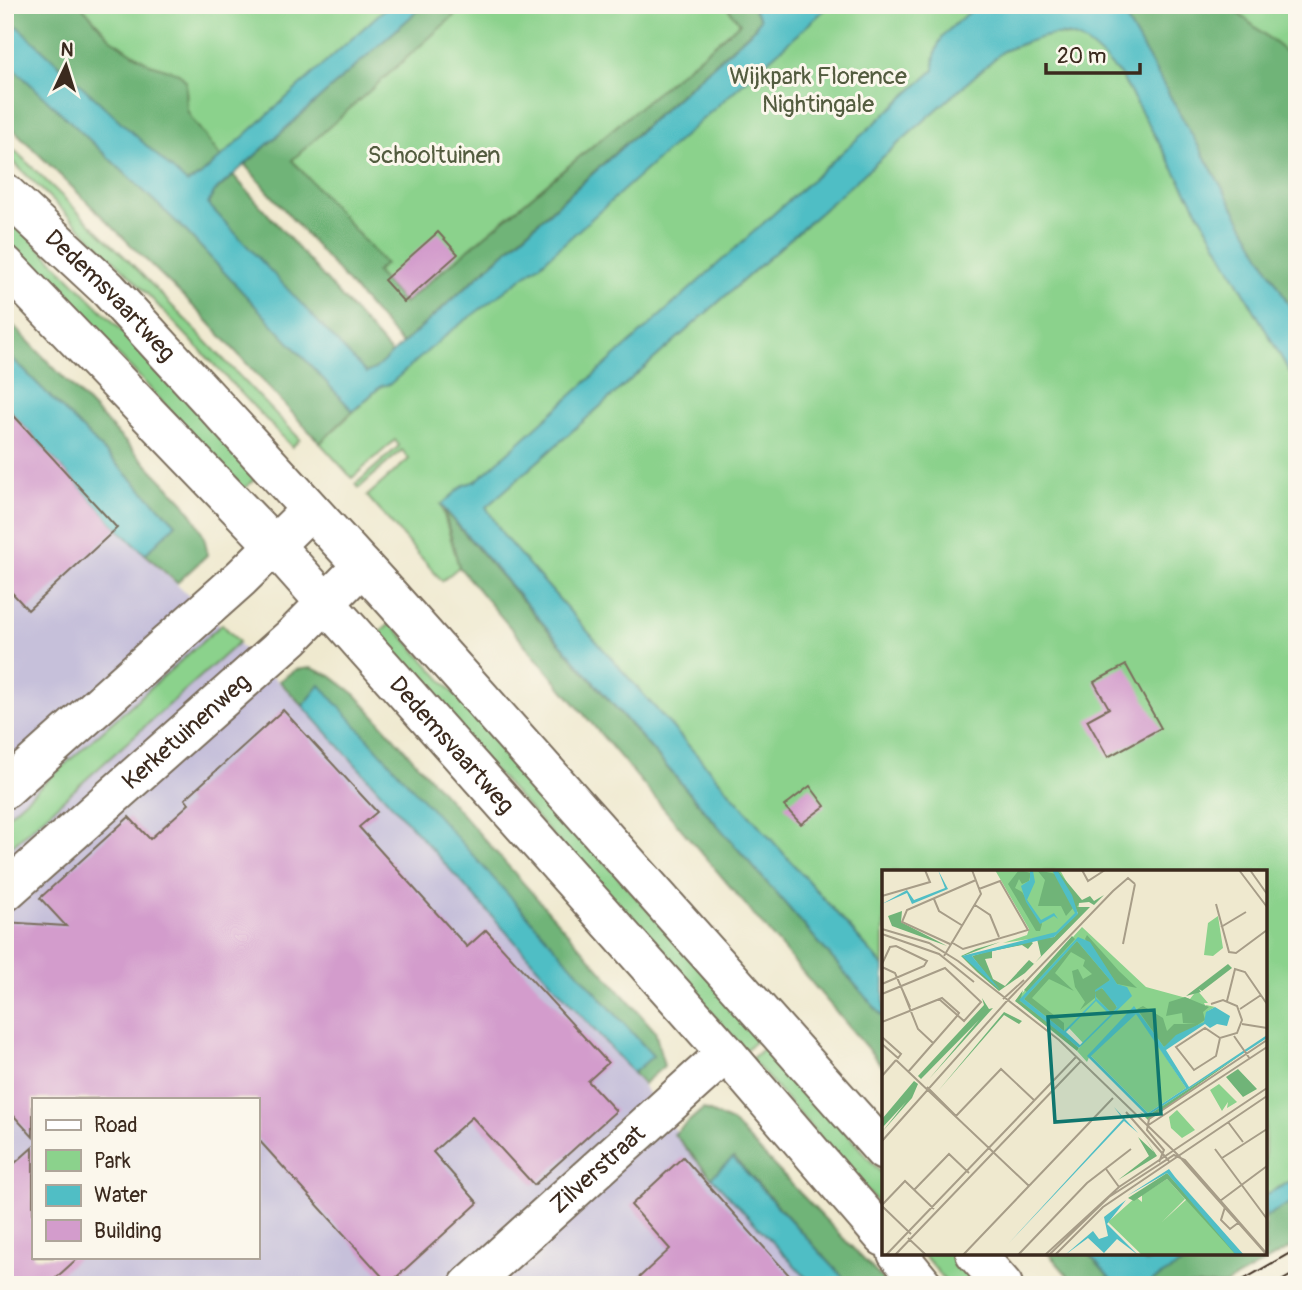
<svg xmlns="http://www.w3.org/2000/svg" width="1302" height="1290" font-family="Pangolin,sans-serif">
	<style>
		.industrial { fill: #c6c0da; fill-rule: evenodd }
		.green { fill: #8bd28c; stroke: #637e55; stroke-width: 2 }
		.forest { fill: #70b478; stroke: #566f4b; stroke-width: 2 }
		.water { fill: #50bec5; stroke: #467472; stroke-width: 2 }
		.building { fill: #d39ccc }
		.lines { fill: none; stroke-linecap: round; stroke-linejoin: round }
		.minor-casing { stroke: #7a6d5c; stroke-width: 42 }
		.major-casing { stroke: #7a6d5c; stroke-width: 42 }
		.minor { stroke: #fff; stroke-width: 38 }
		.major { stroke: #fff; stroke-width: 38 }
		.tram { stroke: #3b2a1e; stroke-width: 2 }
		.labels { text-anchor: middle; stroke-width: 6; stroke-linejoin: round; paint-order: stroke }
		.park-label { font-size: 24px; fill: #535c3f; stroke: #fbf7ec }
		.street-label { font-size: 24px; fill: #3b2a1e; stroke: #fbf7ec }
		.inset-road { fill: none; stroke: #a79d88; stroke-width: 2 }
		.view { fill: #0f766e; fill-opacity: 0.15; stroke: #0f766e; stroke-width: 3.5 }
		.inset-edge { fill: none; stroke: #3b2a1e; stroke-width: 3.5 }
	</style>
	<rect width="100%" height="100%" fill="#fbf7ec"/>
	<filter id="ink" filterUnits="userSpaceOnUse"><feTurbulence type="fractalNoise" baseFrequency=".0143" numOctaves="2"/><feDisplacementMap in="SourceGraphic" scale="14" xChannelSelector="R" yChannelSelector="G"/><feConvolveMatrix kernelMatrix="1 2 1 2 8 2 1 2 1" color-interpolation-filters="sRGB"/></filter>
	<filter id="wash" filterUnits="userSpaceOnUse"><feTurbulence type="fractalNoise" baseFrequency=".00686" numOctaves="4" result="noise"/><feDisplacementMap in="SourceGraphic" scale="28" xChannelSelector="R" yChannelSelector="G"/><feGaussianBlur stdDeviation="1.57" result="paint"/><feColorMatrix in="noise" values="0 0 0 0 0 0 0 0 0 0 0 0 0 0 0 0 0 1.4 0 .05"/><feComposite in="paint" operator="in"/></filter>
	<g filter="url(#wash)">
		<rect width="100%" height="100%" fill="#efe9cf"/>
		<!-- industrial -->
		<path class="industrial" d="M5,388L145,554L303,706L633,1073L711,1177L813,1285H5ZM33,1099H257V1257H33Z"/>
		<!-- green -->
		<g class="green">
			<polygon points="5,5 413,5 151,231 5,86"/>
			<polygon points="424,5 751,5 759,13 407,339 250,161"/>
			<polygon points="754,5 1297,5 1297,354 1131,60 1081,24 1015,27 456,517 441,505 459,567 442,581 367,496 409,459 402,450 359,488 356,484 399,446 395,440 352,478 320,443 769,24"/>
			<path d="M1048,34C1091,36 1092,46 1121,76L1297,385V1178L1265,1195V872H884V967L505,538L486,507L1003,51Z"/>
			<polygon points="5,141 127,259 300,439 292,447 134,280 5,154"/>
			<polygon points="5,213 170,379 259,475 243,490 132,369 5,243"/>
			<polygon points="391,623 761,1037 745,1050 375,637"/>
			<polygon points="222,624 239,642 5,852 5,818"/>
			<polygon points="768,1044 884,1176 884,1210 751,1059"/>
			<polygon points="922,1253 952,1253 976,1281 972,1285 949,1285"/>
		</g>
		<!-- forest -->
		<g class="forest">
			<polygon points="5,5 81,5 111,39 150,64 179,73 186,81 187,110 192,119 221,157 200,176 186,183 5,15"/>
			<polygon points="424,5 466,5 292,160 385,264 376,272 404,303 740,23 725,5 751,5 760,19 754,28 402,344 245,165"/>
			<polygon points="1118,5 1228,5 1297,61 1297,319"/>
			<polygon points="5,60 185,230 353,411 320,443 202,315 5,121"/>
			<polygon points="234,176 392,354 375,369 365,373 361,369 212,212 208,204 214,192"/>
			<path d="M5,317L184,503C195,519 207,535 207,555L177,583L145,554L176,524L5,351Z"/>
			<polygon points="444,510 884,1018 884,1068 459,567"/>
			<polygon points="311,668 331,676 356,695 655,1031 664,1066 643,1084 633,1073 653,1056 320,686 303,706 279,681 295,670"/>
			<polygon points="703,1109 732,1122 888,1285 850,1285 734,1158 711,1177 674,1134"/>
			<polygon points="1297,1199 1297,1244 1224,1285 1145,1285 1201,1253 1265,1253 1265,1217"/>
			<polygon points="1048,1253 1088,1253 1116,1285 1076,1285"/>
		</g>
		<!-- water -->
		<g class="water">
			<polygon points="389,5 424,5 214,192 208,204 366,373 375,369 754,29 760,19 751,5 830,5 542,263 447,334 390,384 381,386 353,411 185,230 5,60 5,15 187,183 200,176"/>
			<path d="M978,5H1118L1297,319V385L1121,76C1074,26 1067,26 1003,51L486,507L505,538L884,967V1018L441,505L464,485L476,481L934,70C933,34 953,27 978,5Z"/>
			<polygon points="5,351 176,524 145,554 117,528 5,406"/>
			<polygon points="320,685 653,1056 633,1073 303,706"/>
			<polygon points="733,1158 850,1285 813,1285 711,1177"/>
			<polygon points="1297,1178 1297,1199 1265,1217 1265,1195"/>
			<polygon points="1088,1253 1138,1253 1146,1262 1162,1253 1201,1253 1145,1285 1116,1285"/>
		</g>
		<g id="blocks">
			<!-- building -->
			<g class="building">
				<polygon points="438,232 458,254 404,302 384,280"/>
				<polygon points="5,406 117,528 28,610 5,585"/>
				<polygon points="1126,665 1161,728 1108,757 1087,720 1109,708 1094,682"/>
				<polygon points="283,710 377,812 359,827 467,947 486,930 608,1063 588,1081 616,1111 534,1185 472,1117 433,1152 478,1203 389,1284 257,1138 257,1099 33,1099 33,1137 5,1106 5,922 66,926 40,898 129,817 150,839 189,804 185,799"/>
				<polygon points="810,786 825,806 801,824 784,806"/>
				<polygon points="33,1147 33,1257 79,1257 48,1285 5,1285 5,1172"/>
				<polygon points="683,1157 698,1174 798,1285 631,1285 670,1249 631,1205"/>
			</g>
		</g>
	</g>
	<g filter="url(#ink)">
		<use href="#blocks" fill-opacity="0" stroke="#7a6d5c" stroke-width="2"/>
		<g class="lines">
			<!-- minor casing -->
			<g class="minor-casing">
				<g id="minor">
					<polyline points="5,789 241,578 310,510"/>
					<path id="s1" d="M5,892L292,637L362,566"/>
					<path id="s2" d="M469,1285L726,1053"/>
				</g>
			</g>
			<!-- major casing -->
			<g class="major-casing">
				<g id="major">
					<path id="s3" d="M5,193L108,289L388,594L884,1151"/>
					<path id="s4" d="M5,265L275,546L726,1053L884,1237"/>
					<polyline points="897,1253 923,1285"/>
					<polyline points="975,1253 1003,1285"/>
				</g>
			</g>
			<!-- minor -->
			<use href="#minor" class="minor"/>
			<!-- major -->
			<use href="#major" class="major"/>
			<!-- tram -->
			<g class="tram">
				<polyline points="1234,1285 1297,1249"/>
				<polyline points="1274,1285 1297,1272"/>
			</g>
		</g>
	</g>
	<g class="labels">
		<!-- park labels -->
		<g class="park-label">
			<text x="818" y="84">Wijkpark Florence<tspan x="818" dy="28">Nightingale</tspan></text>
			<text x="434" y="163">Schooltuinen</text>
		</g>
		<!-- street labels -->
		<g class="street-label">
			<text dy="8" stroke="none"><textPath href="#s3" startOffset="147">Dedemsvaartweg</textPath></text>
			<text dy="8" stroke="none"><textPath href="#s1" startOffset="242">Kerketuinenweg</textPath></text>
			<text dy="8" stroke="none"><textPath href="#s4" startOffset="656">Dedemsvaartweg</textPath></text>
			<text dy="8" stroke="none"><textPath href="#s2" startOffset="173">Zilverstraat</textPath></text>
		</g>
	</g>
	<!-- overview -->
	<g transform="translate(882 870)">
		<rect width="385" height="385" fill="#efe9cf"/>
		<path d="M113,0H178L197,34L196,42L176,65L121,73L145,65L147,59ZM336,46L341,78L331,86L322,85L326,53ZM200,57L264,117L308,129L315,120L326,133H322L325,139L324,135L333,137L326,141L329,148L281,180L258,146L256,145L304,218L266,243L208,185L205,192L195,181L201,173L187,158L180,165L134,130ZM337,214L355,232L345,238L346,232L340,241L328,220ZM295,240L313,260L300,268L289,258L287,247ZM285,309L303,329L280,352L305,329L356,385H260L226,352L254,327L260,332V325Z" fill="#8bd28c"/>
		<path d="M137,0L149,3L147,11L140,14L137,9L133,18L140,22L160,54L158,61H154L126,14ZM155,0L174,4L191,38L184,46L179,36H156L163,10ZM175,0L200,30L208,26L212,31L222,25L212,35L207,32L197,33L195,37H208L143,103L117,121L95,102L79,86L94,79L118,72L81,86L107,108L90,86L147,70L151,73L146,79L140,75L110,81V88L103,89L111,109L123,116L147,90L152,94L159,86L155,69L172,67L196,43ZM20,41L19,52L65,76L10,56L6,46ZM205,65L237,101L255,118L235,114L203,69ZM190,66L193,69L145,122L142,120ZM195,71L228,110L213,122L219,118L228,124L235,138L229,143L214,127L198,140L203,132L193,117L190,101L196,99L201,109L210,104L201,96L203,90L189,82L173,103L192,121L167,109L150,128L182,153V161L142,129ZM346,94L350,98L320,121L317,119L319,122L304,126ZM141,120L138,131L182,165L197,178L195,181L133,131ZM303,127L327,137L321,142L323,150L282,177L255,139L261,136L281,148L285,161L292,154H314L301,153L300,143L284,146L287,132ZM100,128L107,139L111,138L47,209L97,150L39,209L36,206L102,135ZM122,142L140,151L137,154L122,145L56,221ZM363,182L266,250L258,242L265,246ZM356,199L375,219L361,227L344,207ZM32,211L36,214L30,228L0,262L24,232L0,258V249ZM260,263L275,286L236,310L267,286L256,267L272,282ZM285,303L355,382L354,385L285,309L252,331L246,328Z" fill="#70b478"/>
		<path d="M56,0L66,19L30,34L25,23L0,34L25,20L32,30L63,18ZM148,0L151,1L153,12L145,30L159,50L172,43L176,49L172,46L158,54L144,32L139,16L148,10ZM170,0H175L190,25L196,44L172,67L90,86L118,120L80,86L174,62L193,43ZM196,67L208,72L235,114L245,117L250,126L197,178L137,130ZM195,71L228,110L213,120V130L182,161L142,129ZM220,118L235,137L230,143L214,128L213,122ZM214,131L228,145L198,175L184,162ZM252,136L282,177L294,165L322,152L324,142L333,137L348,146L345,156L335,154L328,158L323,154L284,180L307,217L385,165V168L265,246L205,186ZM254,144L304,218L266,243L209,186ZM232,237L256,263L242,251L126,374L241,249ZM287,299L293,307L362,385H354L285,303L245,326ZM244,330L225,354L256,385L235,369L222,383L206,368L183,385L211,361L217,369L226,366L222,347Z" fill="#50bec5" fill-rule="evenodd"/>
		<path class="inset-road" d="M200,0L206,11L223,0M357,0L385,37M368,0L385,24M0,26L48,12L43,0M52,29L57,41L81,56M334,34L347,82L354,83L385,60M93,35L108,45L117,67M339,57L364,42M0,59L47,73L76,91L177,170L296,285M0,64L57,84L92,112M69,72L81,79L146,60L118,11L97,19M68,74L20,52L25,40L94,10M241,74L253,14M62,86L99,24L90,0M0,94L8,77L14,76L45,91L42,96L0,114M0,97L13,103L20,119M0,124L63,98L99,132L82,151L57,129M121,129L142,110M345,131L353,99L363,102L385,134M124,132L231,21L246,8L253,14M329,134L341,130L355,136L360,150L355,163L338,168L323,158L294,177L312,200L334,186L338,168M28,137L20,119L36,159L51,173M358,139L379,125M0,152L60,128L77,143L75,146M360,154L385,158M352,166L368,189M0,167L19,184L16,188L0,174M14,190L147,316M26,202L75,146M0,206L14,190M45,217L74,246M244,242L287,291M74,246L119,199L153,231M346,252L361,272M265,256L385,177M0,271L124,132M333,279L385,349M296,285L385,385M340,288L385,259M277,292L282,280L265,260L267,249L385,170M224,299L237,317M32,320L67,284L87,303M338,331L385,296M0,335L23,311L52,339M0,336L29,364M343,337L339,350L348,359L356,353M26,368L44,385M4,385L194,187M13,385L199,191M81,385L231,228M136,385L205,313L249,279M163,385L237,317L385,218M167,385L227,327L292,285L303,290L385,384M173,385L221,337L385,226"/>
		<path class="view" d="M272,140L279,244L173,252L166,147Z"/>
		<rect width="385" height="385" class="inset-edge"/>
	</g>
	<!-- margin -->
	<rect width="1302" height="1290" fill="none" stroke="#fbf7ec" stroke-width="28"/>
	<!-- legend -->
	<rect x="32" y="1098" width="228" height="161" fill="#fbf7ec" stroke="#aea59a" stroke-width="2"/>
	<rect x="46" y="1120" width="35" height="10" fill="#ffffff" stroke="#aea59a" stroke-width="2"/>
	<text x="94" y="1132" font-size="21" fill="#3b2a1e">Road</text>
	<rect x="46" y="1150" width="35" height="21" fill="#8bd28c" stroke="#aea59a" stroke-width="2"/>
	<text x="94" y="1168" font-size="21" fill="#3b2a1e">Park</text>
	<rect x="46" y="1185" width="35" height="21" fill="#50bec5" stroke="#aea59a" stroke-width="2"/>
	<text x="94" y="1202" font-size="21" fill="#3b2a1e">Water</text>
	<rect x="46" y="1220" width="35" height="21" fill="#d39ccc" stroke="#aea59a" stroke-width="2"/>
	<text x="94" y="1238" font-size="21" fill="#3b2a1e">Building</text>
	<!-- north arrow -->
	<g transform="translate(66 66) rotate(4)" stroke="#fbf7ec" stroke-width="5" paint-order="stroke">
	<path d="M0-5L12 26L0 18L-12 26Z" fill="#3b2a1e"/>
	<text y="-10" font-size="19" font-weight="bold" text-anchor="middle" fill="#3b2a1e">N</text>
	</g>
	<!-- scale -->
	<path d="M1046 63v10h94v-10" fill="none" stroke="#3b2a1e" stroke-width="3.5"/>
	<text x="1057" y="63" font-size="21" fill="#3b2a1e" stroke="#fbf7ec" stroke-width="5" paint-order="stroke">20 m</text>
</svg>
